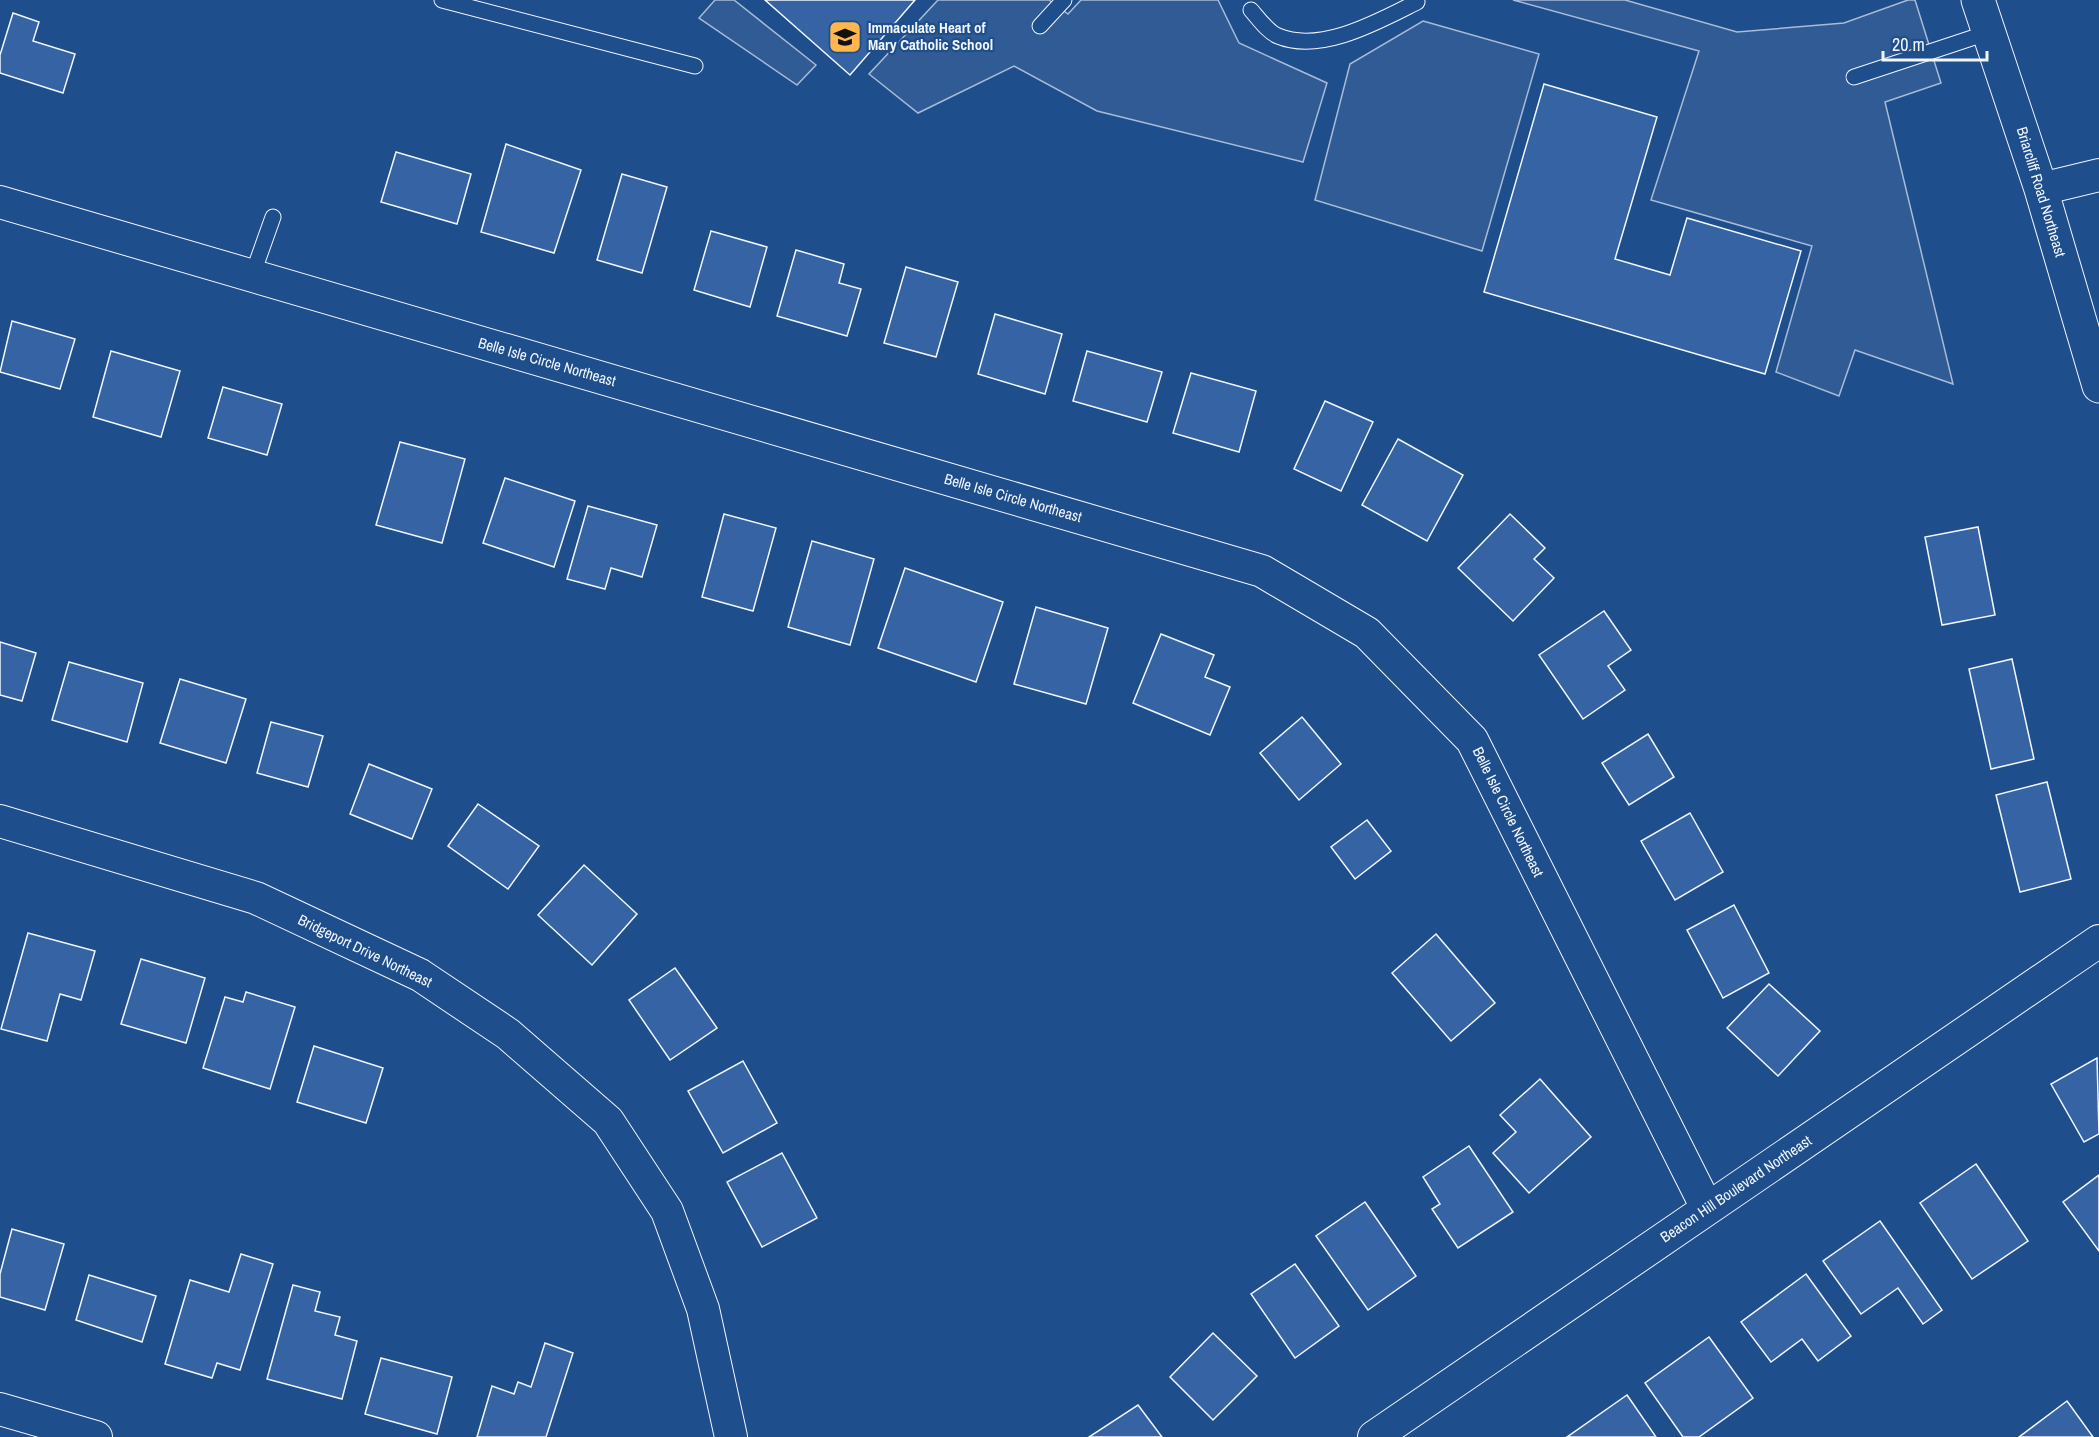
<svg xmlns="http://www.w3.org/2000/svg" width="2099" height="1437" font-family="'Archivo Narrow',sans-serif">
	<style>
		.parking { fill: #305b95; stroke: #a8bbd7; stroke-width: 1.5 }
		.building { fill: #3563a3; stroke: #f2f6ff; stroke-width: 1.5 }
		.lines { fill: none; stroke-linecap: round; stroke-linejoin: round }
		.service-casing { stroke: #f2f6ff; stroke-width: 17 }
		.minor-casing { stroke: #f2f6ff; stroke-width: 34 }
		.secondary-casing { stroke: #f2f6ff; stroke-width: 35 }
		.service { stroke: #1f4e8c; stroke-width: 15 }
		.minor { stroke: #1f4e8c; stroke-width: 32 }
		.secondary { stroke: #1f4e8c; stroke-width: 33 }
		.labels { text-anchor: middle; stroke-width: 4.5; stroke-linejoin: round; paint-order: stroke }
		.poi-label { font-size: 15px; font-weight: bold; fill: #f2f6ff; stroke: #1f4e8c; text-anchor: start }
		.street-label { font-size: 15px; fill: #f2f6ff; stroke: #1f4e8c }
	</style>
	<rect width="100%" height="100%" fill="#1f4e8c"/>
	<!-- parking -->
	<g class="parking">
		<polygon points="715,0 734,0 816,65 797,85 699,18"/>
		<polygon points="938,0 1049,0 1068,14 1081,0 1218,0 1239,43 1327,83 1303,162 1097,111 1014,66 918,113 869,74"/>
		<polygon points="1513,0 1625,0 1737,32 1844,23 1908,0 1915,0 1941,83 1885,102 1953,384 1855,350 1839,396 1776,372 1812,246 1651,200 1699,51"/>
		<polygon points="1423,21 1539,54 1482,251 1315,200 1350,64"/>
	</g>
	<!-- building -->
	<g class="building">
		<polygon points="765,0 915,0 850,75"/>
		<polygon points="13,13 39,22 33,41 75,54 63,93 0,73 0,55"/>
		<polygon points="1544,84 1657,117 1615,259 1670,275 1687,218 1801,251 1765,374 1484,292"/>
		<polygon points="506,144 581,170 554,253 481,232"/>
		<polygon points="396,152 471,174 457,224 381,202"/>
		<polygon points="622,174 667,187 642,273 597,260"/>
		<polygon points="711,231 767,247 750,307 694,290"/>
		<polygon points="796,250 844,264 839,283 861,289 847,336 777,316"/>
		<polygon points="906,267 958,282 936,357 884,343"/>
		<polygon points="995,314 1062,334 1045,394 978,374"/>
		<polygon points="12,321 75,339 60,389 0,372"/>
		<polygon points="111,351 180,371 161,437 93,417"/>
		<polygon points="1087,351 1162,372 1147,422 1073,401"/>
		<polygon points="1191,373 1256,391 1239,452 1173,433"/>
		<polygon points="223,387 282,404 267,455 208,438"/>
		<polygon points="1325,401 1373,422 1341,491 1294,469"/>
		<polygon points="1398,439 1463,475 1427,541 1362,505"/>
		<polygon points="400,442 465,459 442,543 376,525"/>
		<polygon points="505,478 575,501 554,567 483,543"/>
		<polygon points="588,506 657,525 642,577 611,568 605,589 567,579"/>
		<polygon points="724,514 776,528 753,611 702,597"/>
		<polygon points="1510,514 1545,548 1534,559 1554,578 1513,621 1458,568"/>
		<polygon points="1978,527 1995,615 1942,625 1925,537"/>
		<polygon points="812,541 874,559 850,645 788,627"/>
		<polygon points="905,568 1003,602 976,682 878,648"/>
		<polygon points="1036,607 1108,628 1086,704 1014,684"/>
		<polygon points="1604,611 1631,650 1608,666 1625,690 1583,719 1539,655"/>
		<polygon points="1161,634 1214,655 1205,677 1230,687 1210,735 1133,703"/>
		<polygon points="0,642 36,653 22,701 0,695"/>
		<polygon points="2012,659 2034,759 1991,769 1969,669"/>
		<polygon points="69,662 143,683 127,742 52,720"/>
		<polygon points="180,679 246,699 226,763 160,743"/>
		<polygon points="1302,717 1341,764 1299,800 1260,753"/>
		<polygon points="271,722 323,736 308,787 257,773"/>
		<polygon points="1648,734 1674,777 1629,805 1602,763"/>
		<polygon points="369,764 432,789 412,839 350,814"/>
		<polygon points="2047,782 2071,879 2020,892 1996,795"/>
		<polygon points="478,804 539,846 508,889 448,846"/>
		<polygon points="1690,813 1723,872 1675,900 1641,841"/>
		<polygon points="1367,820 1391,851 1355,879 1331,847"/>
		<polygon points="584,865 637,914 592,965 538,915"/>
		<polygon points="1734,905 1769,973 1723,998 1687,930"/>
		<polygon points="28,933 95,951 81,1000 60,994 47,1041 1,1029"/>
		<polygon points="1436,934 1495,1003 1451,1041 1392,973"/>
		<polygon points="141,959 205,978 186,1043 121,1024"/>
		<polygon points="675,968 717,1028 670,1060 629,1000"/>
		<polygon points="1769,984 1820,1031 1778,1076 1727,1028"/>
		<polygon points="246,992 295,1007 270,1089 203,1068 225,997 243,1002"/>
		<polygon points="314,1046 383,1068 366,1123 297,1102"/>
		<polygon points="2097,1058 2099,1134 2084,1142 2051,1084"/>
		<polygon points="743,1061 777,1123 723,1153 688,1091"/>
		<polygon points="1540,1079 1591,1137 1529,1193 1493,1153 1516,1132 1500,1115"/>
		<polygon points="1469,1146 1513,1212 1458,1248 1432,1209 1440,1204 1423,1177"/>
		<polygon points="782,1153 817,1218 762,1247 727,1182"/>
		<polygon points="1976,1164 2028,1241 1972,1279 1920,1203"/>
		<polygon points="2099,1175 2099,1251 2063,1202"/>
		<polygon points="1365,1202 1416,1276 1368,1310 1316,1236"/>
		<polygon points="1880,1221 1942,1310 1923,1324 1898,1288 1861,1314 1823,1261"/>
		<polygon points="12,1229 64,1244 45,1310 0,1297 0,1274"/>
		<polygon points="241,1254 273,1264 240,1370 217,1363 212,1378 165,1364 190,1280 229,1292"/>
		<polygon points="1295,1264 1339,1326 1295,1358 1251,1294"/>
		<polygon points="1806,1274 1851,1336 1818,1361 1802,1339 1771,1362 1741,1322"/>
		<polygon points="89,1275 156,1296 142,1342 76,1320"/>
		<polygon points="293,1285 320,1292 315,1311 340,1317 335,1335 357,1341 342,1399 267,1379"/>
		<polygon points="1213,1333 1257,1376 1213,1420 1170,1377"/>
		<polygon points="1709,1337 1753,1398 1699,1437 1683,1437 1645,1383"/>
		<polygon points="545,1343 573,1353 546,1437 477,1437 492,1386 514,1394 518,1382 531,1387"/>
		<polygon points="381,1358 452,1377 437,1434 365,1414"/>
		<polygon points="1627,1395 1656,1437 1567,1437"/>
		<polygon points="2067,1401 2093,1437 2019,1437"/>
		<polygon points="1138,1405 1162,1437 1089,1437"/>
	</g>
	<g class="lines">
		<!-- service casing -->
		<g class="service-casing">
			<g id="service">
				<polyline points="442,0 695,66"/>
				<path d="M1251,10C1258,18 1268,32 1278,36C1321,54 1379,21 1417,2"/>
				<polyline points="1040,26 1064,0"/>
				<polyline points="1854,77 1990,32"/>
				<polyline points="252,276 273,217"/>
			</g>
		</g>
		<!-- minor casing -->
		<g class="minor-casing">
			<g id="minor">
				<polyline points="2041,189 2099,175"/>
				<polyline points="0,202 1262,571 1367,633 1472,740 1707,1208"/>
				<polyline points="0,821 256,898 420,975 508,1034 608,1121 667,1211 703,1309 731,1437"/>
				<polyline points="0,1409 96,1437"/>
				<polyline points="1374,1437 2099,941"/>
			</g>
		</g>
		<!-- secondary casing -->
		<g class="secondary-casing">
			<polyline id="secondary" points="1978,0 2041,189 2099,386"/>
		</g>
		<!-- service -->
		<use href="#service" class="service"/>
		<!-- minor -->
		<use href="#minor" class="minor"/>
		<!-- secondary -->
		<use href="#secondary" class="secondary"/>
	</g>
	<!-- icons -->
	<defs>
		<g id="school-square" transform="scale(1.725)"><rect x="-9" y="-9" width="18" height="18" rx="4" fill="#ffb74d" stroke="#1f4e8c"/><path d="M0-5L7-2L0 1L-7-2ZM-4 1L0 2.5L4 1V4Q0 6-4 4Z" fill="#111"/></g>
	</defs>
	<g fill-rule="evenodd">
		<use href="#school-square" x="845" y="37"/>
	</g>
	<g class="labels">
		<!-- poi labels -->
		<g class="poi-label">
			<text x="868" y="33">Immaculate Heart of<tspan x="868" dy="17">Mary Catholic School</tspan></text>
		</g>
		<!-- street labels -->
		<g class="street-label">
			<text transform="translate(2041 192) rotate(73)" y="5">Briarcliff Road Northeast</text>
			<text transform="translate(547 362) rotate(16)" y="5">Belle Isle Circle Northeast</text>
			<text transform="translate(1013 498) rotate(16)" y="5">Belle Isle Circle Northeast</text>
			<text transform="translate(1508 812) rotate(64)" y="5">Belle Isle Circle Northeast</text>
			<text transform="translate(365 951) rotate(26)" y="5">Bridgeport Drive Northeast</text>
			<text transform="translate(1736 1189) rotate(-34)" y="5">Beacon Hill Boulevard Northeast</text>
		</g>
	</g>
	<!-- scale -->
	<path d="M1883 51v9h104v-9" fill="none" stroke="#f2f6ff" stroke-width="3"/>
	<text x="1892" y="51" font-size="18" fill="#f2f6ff" stroke="#1f4e8c" stroke-width="4.5" paint-order="stroke">20 m</text>
</svg>
